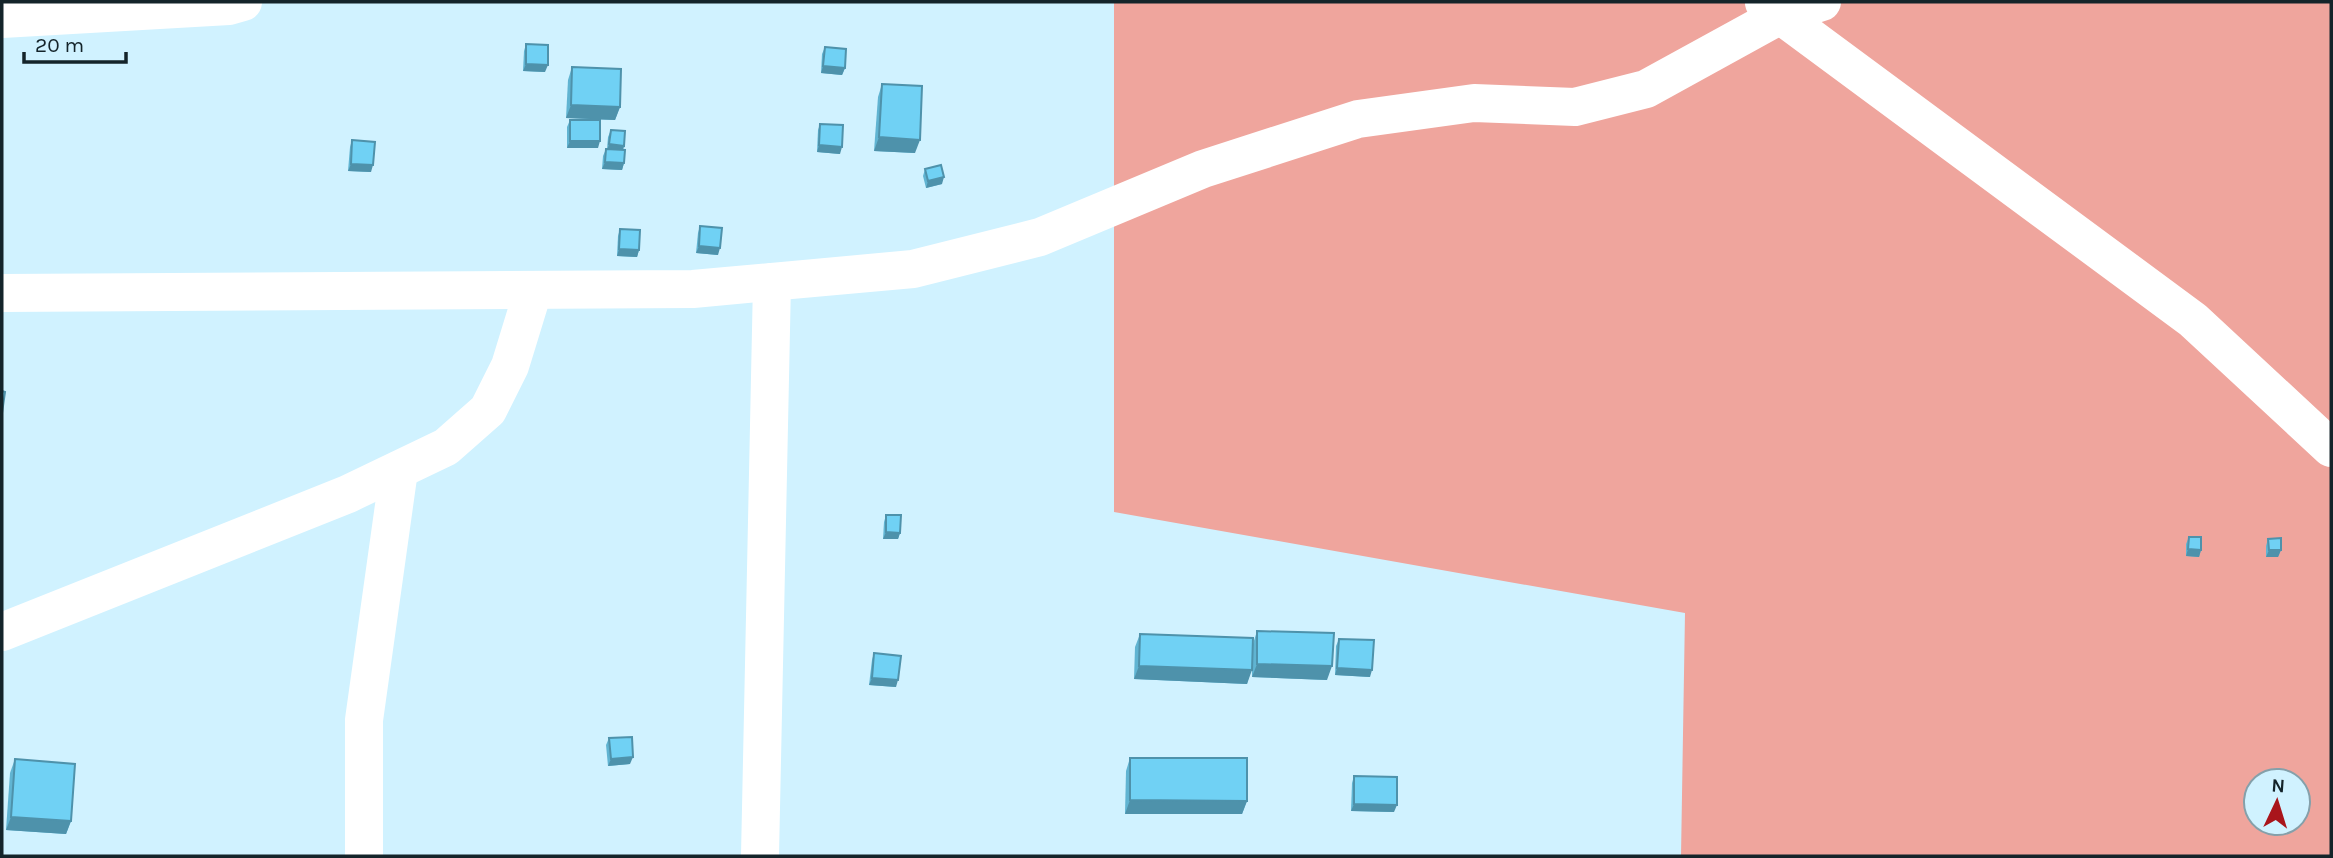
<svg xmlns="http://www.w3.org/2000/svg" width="2333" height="858" font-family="Karla,sans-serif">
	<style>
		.green { fill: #efa59d; fill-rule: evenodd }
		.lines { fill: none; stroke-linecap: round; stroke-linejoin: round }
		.minor { stroke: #fff; stroke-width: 38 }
		.wall { fill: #60b4d2 }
		.shaded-wall { fill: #4e92ab }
		.building { fill: #70d1f4; stroke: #4e92ab; stroke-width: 2 }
	</style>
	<rect width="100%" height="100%" fill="#d0f2ff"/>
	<!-- green -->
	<path class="green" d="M1114,2H2331V856H1681L1685,613L1114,512ZM2256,781H2298V823H2256Z"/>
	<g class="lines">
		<!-- minor -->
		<g class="minor">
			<polyline points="1764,3 2193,320 2331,448"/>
			<polyline points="2,19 229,6 243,2"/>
			<polyline points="2,293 693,289 913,269 1040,237 1203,169 1358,119 1474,103 1575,107 1646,89 1779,16 1822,2"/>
			<polyline points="2,632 348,494 446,447 488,410 510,366 533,291"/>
			<polyline points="364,856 364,720 399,470"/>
			<polyline points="760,856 772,282"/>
		</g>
	</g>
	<!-- wall -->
	<g class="wall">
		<polygon points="526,44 545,72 523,71 524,51"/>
		<polygon points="825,47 845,68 842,75 821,73 822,54"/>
		<polygon points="572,67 620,107 615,120 566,118 568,80"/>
		<polygon points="882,84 915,153 874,151 878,97"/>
		<polygon points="570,120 598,148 567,148 567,127"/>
		<polygon points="820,124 840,154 817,152 818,130"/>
		<polygon points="611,130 624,146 623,150 624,163 622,170 602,169 603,156 606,149 607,149 608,137"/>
		<polygon points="352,140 371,172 348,171 350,147"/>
		<polygon points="925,169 942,184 926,188 923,176"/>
		<polygon points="700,226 718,255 696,253 698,233"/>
		<polygon points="620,229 639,250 637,257 617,256 618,236"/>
		<polygon points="886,515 900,533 898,539 883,539 884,522"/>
		<polygon points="2189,537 2201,550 2199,557 2186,556 2186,544"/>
		<polygon points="2268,539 2281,550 2278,557 2266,557 2266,546"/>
		<polygon points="1257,631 1327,680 1252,677 1252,663 1247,684 1134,679 1135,647 1140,634 1253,644"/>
		<polygon points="1339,639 1370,677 1335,675 1336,646"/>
		<polygon points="874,653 896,687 869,685 872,660"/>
		<polygon points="609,738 630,764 608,766 606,745"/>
		<polygon points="1130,758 1247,801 1242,814 1125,814 1126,771"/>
		<polygon points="15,759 71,821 66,834 6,830 10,773"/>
		<polygon points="1354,776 1394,812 1351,811 1352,783"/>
	</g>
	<!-- shaded-wall -->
	<g class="shaded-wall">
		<polygon points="526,64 548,65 545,72 523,71"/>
		<polygon points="823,66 845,68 842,75 821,73"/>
		<polygon points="571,105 620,107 615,120 566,118"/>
		<polygon points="879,137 920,140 915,153 874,151"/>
		<polygon points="570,141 600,141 598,148 567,148"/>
		<polygon points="609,144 624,146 622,153 607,151"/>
		<polygon points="819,145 842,147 840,154 817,152"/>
		<polygon points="605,162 624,163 622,170 602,169"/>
		<polygon points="351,164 373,165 371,172 348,171"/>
		<polygon points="944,177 942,184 926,188 928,181"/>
		<polygon points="699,246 720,248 718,255 696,253"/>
		<polygon points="619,249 639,250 637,257 617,256"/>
		<polygon points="886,532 900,533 898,539 883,539"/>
		<polygon points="2188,549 2201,550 2199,557 2186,556"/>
		<polygon points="2269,550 2281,550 2278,557 2266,557"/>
		<polygon points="1257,664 1332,666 1327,680 1252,677"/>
		<polygon points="1139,666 1252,670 1247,684 1134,679"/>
		<polygon points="1337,668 1372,670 1370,677 1335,675"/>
		<polygon points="872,678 898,680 896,687 869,685"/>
		<polygon points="633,757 630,764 608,766 611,759"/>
		<polygon points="1130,800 1247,801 1242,814 1125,814"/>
		<polygon points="1354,804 1397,805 1394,812 1351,811"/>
		<polygon points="11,817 71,821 66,834 6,830"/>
	</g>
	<!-- building -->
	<g class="building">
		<polygon points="526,44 548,45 548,65 526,64"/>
		<polygon points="825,47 846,49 845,68 823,66"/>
		<polygon points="572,67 621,69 620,107 571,105"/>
		<polygon points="882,84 922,86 920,140 879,137"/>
		<rect x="570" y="120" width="30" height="21"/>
		<polygon points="820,124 843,125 842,147 819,145"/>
		<polygon points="611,130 625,131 624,146 609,144"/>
		<polygon points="352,140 375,142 373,165 351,164"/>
		<polygon points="606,149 625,150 624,163 605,162"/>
		<polygon points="941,165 944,177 928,181 925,169"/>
		<polygon points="700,226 722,228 720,248 699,246"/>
		<polygon points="620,229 640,230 639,250 619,249"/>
		<polygon points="2,391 5,392 2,413"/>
		<polygon points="886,515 901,515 900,533 886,532"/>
		<polygon points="2189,537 2201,537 2201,550 2188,549"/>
		<polygon points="2281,538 2281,550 2269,550 2268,539"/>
		<polygon points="1257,631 1334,633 1332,666 1257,664"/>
		<polygon points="1140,634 1253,638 1252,670 1139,666"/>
		<polygon points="1339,639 1374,640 1372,670 1337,668"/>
		<polygon points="874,653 901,656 898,680 872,678"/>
		<polygon points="632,737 633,757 611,759 609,738"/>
		<polygon points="1130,758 1247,758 1247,801 1130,800"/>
		<polygon points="15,759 75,764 71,821 11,817"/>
		<polygon points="1354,776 1397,777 1397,805 1354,804"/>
	</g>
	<!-- border -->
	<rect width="2333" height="858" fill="none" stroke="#14242a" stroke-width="7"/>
	<!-- north arrow -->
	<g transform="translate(2277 802) rotate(4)"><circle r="33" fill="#d0f2ff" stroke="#85a0aa" stroke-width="2"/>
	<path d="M0-5L12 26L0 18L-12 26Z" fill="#a9151b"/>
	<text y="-10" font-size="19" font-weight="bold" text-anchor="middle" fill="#14242a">N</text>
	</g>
	<!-- scale -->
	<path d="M24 52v10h102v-10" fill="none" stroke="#14242a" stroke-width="3.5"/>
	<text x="35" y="52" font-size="21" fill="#14242a" stroke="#d0f2ff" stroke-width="5" paint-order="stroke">20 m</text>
</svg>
